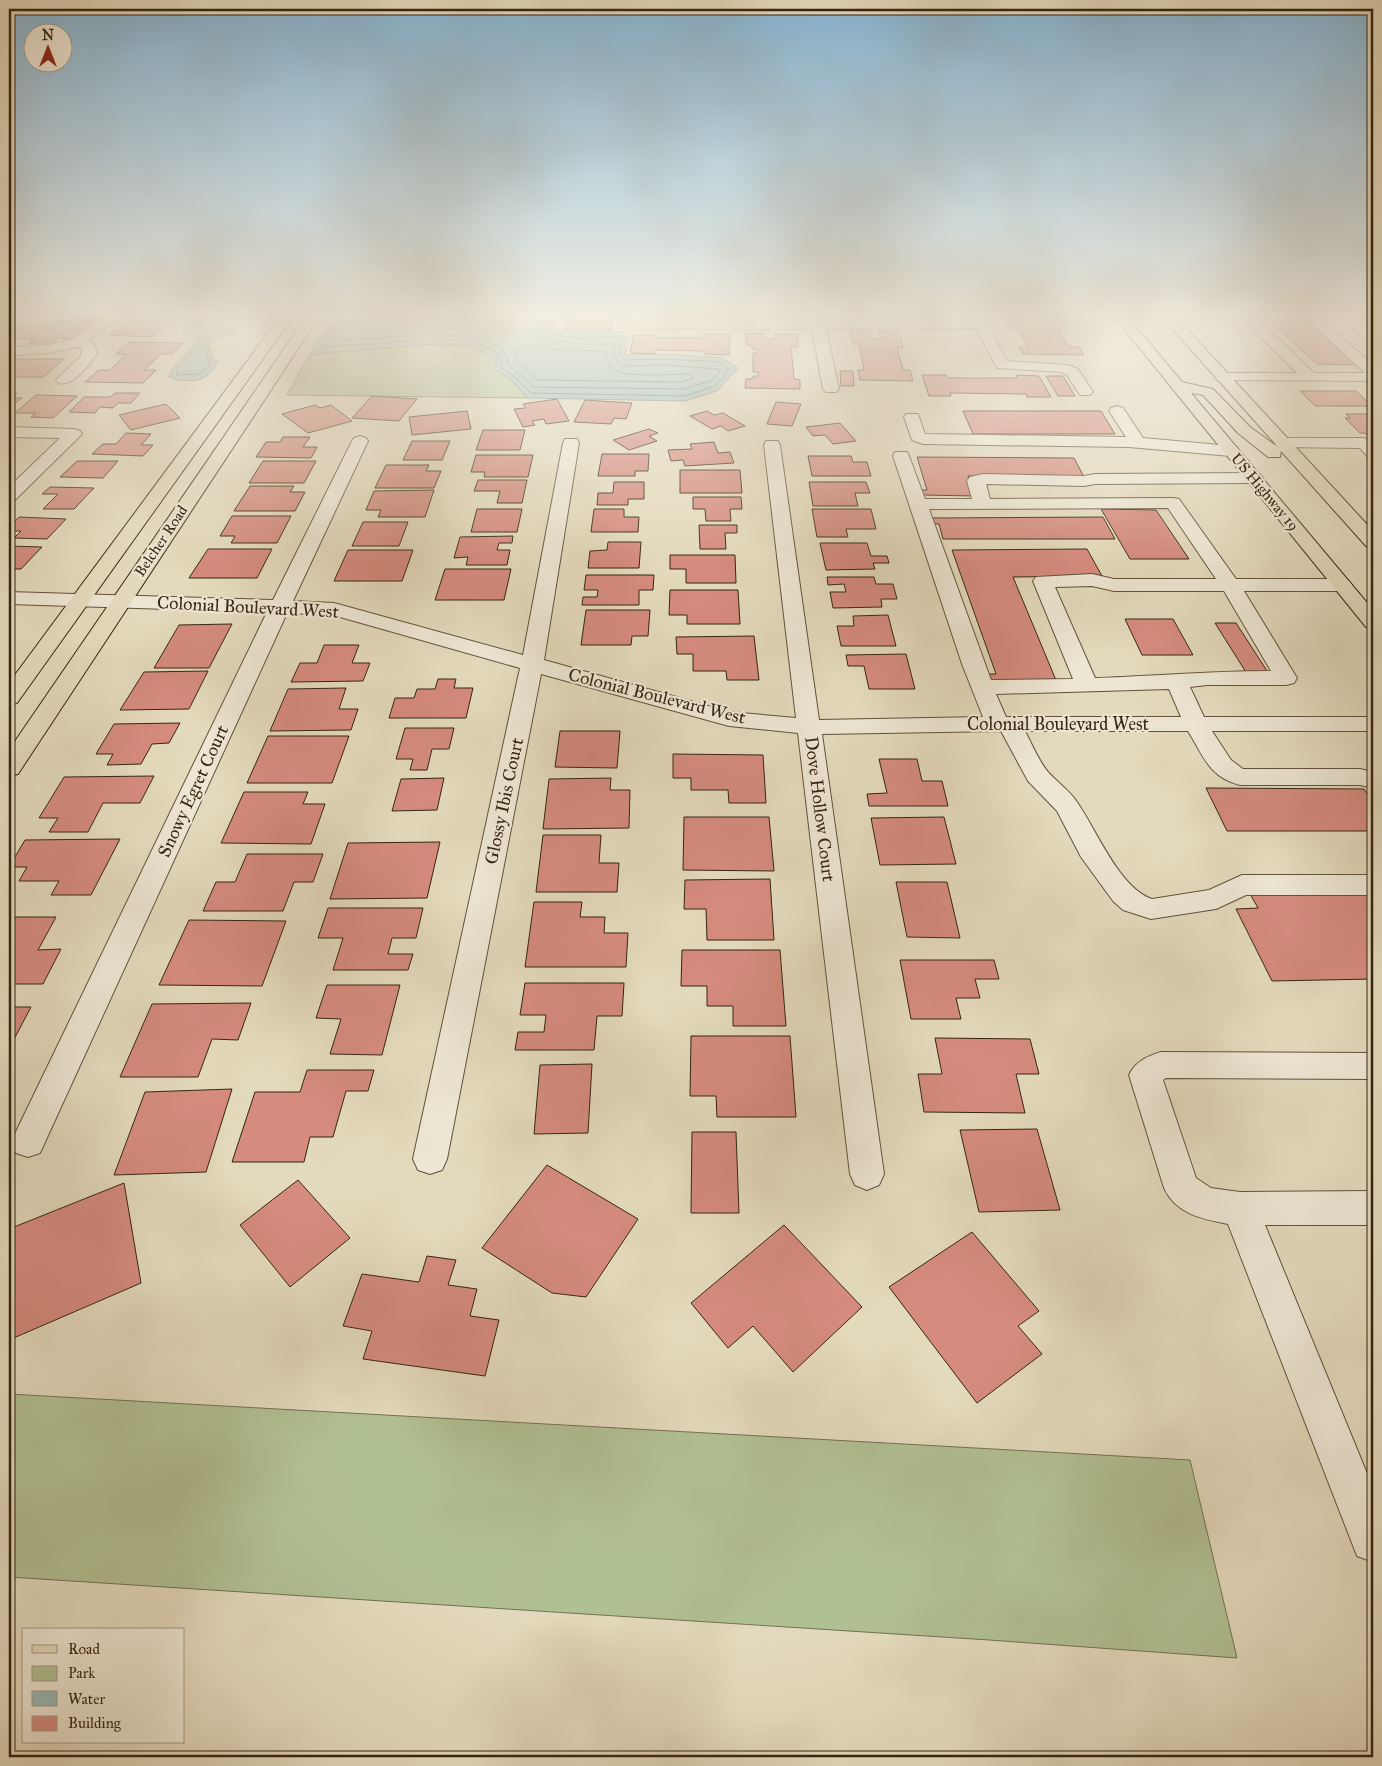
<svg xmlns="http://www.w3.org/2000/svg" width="1382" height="1766" font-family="'IM FELL Great Primer',serif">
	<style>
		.green { fill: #b1c093; stroke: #737252 }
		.water { fill: #97b9b8; stroke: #707e75 }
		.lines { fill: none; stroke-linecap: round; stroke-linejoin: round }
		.shore { stroke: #666f64; stroke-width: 1 }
		.building { fill: #d58b7e; stroke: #352511 }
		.minor-casing { stroke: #60523c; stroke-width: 2 }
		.major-casing { stroke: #352511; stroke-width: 2 }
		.highway-casing { stroke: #352511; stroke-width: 2 }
		.minor { fill: #ede6d3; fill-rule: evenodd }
		.major { fill: #e3d9bc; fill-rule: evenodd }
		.highway { fill: #e3d9bc; fill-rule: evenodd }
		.labels { text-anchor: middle; stroke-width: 4.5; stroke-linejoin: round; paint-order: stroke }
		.far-street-label { font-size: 15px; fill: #352511; stroke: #ede6d3 }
		.street-label { font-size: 18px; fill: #352511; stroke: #ede6d3 }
	</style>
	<rect width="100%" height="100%" fill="#e3d9bc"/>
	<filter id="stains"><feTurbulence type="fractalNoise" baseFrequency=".004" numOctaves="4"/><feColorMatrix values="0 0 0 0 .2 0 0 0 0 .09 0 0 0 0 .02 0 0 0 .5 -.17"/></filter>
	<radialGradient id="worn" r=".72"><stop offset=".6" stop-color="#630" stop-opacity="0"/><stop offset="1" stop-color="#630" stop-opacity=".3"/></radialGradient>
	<!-- green -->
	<g class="green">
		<polygon points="441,344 472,346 498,359 495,369 511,379 528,398 287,395 310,354"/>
		<polygon points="9,1394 1190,1460 1237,1658 989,1640 9,1577"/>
	</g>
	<!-- water -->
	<g class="water">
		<path d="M202,314H247L234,333L214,340L208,346L212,352L213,359L218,362C214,367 210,374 205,377C195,383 178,381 169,377L173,367L197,342L195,338L183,333V329L201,317Z"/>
		<path d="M339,314H471C486,321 503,316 519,314C532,313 546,314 559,314L561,315L555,326L556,331L624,332L628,341L625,355L667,354L723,358L738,368L717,391L685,401L528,398L511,379L494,369L497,359L472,346L441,344L310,354L331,320Z"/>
	</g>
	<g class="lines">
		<!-- shore -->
		<g class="shore">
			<polyline points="206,314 204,320 191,329 204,342 212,336 231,329 241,314"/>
			<polyline points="341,314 322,344 323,347 441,339 473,341 500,354 502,359 501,368 514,376 531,393 684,396 715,386 729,370 721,362 667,359 624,360 620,355 622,342 620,337 577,338 554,335 551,325 556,314"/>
			<polyline points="348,314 346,322 333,337 335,341 434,334 462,335 486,340 503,349 509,365 534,387 683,389 711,381 720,372 718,369 666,365 622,366 614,358 615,346 613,344 576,344 550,340 545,328 549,314"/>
			<polyline points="355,314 350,329 352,332 440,325 457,326 459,323 457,314"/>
			<path d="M465,314L469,325C482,331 503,332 516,325L521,314"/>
			<polyline points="471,314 472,320 479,323 509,322 513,319 514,314"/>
			<path d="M528,314C526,329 517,334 503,336L502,339L513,349L517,361L537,380L682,382L693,378L691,374C675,374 624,378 613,369C608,365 606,357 604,351C592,350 559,351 549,348C535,343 536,325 540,314"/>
			<polygon points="199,347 203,347 207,354 209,365 201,374 177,375 177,369"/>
		</g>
	</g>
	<!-- building -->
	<g class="building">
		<polygon points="57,314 99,314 90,321 49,321"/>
		<polygon points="136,314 179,314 152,337 109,335"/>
		<polygon points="574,314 607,314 606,319 613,319 611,330 563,329 566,320 572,320"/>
		<polygon points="650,314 665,314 665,319 650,318"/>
		<polygon points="902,314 954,314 954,316 902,315"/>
		<polygon points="1262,314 1298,314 1356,365 1317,364"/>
		<polygon points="1002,315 1049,315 1069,347 1079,347 1084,355 1023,354 1019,347 1028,347 1018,329 1009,328"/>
		<rect x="749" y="317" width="34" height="4"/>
		<polygon points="80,322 94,322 75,339 61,338"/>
		<polygon points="54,323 75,323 51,343 29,343 34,339 9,339 9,326 49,327"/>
		<polygon points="850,331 870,331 871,339 881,339 879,331 899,332 903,348 897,347 903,370 910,370 913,381 860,380 858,370 864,370 859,344 853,344"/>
		<polygon points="746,333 764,334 764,339 775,339 775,334 797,334 798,347 791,347 794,379 800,380 800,389 745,388 746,379 753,379 753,376 758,376 758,372 753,372 753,353 757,353 757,349 752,349 752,346 746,345"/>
		<polygon points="704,334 730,335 729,355 704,354 704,351 656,350 655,354 630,353 634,335 655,335 655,338 703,338"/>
		<polygon points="129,342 183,343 172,354 161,354 144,370 156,370 143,383 85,382 99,370 110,370 127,354 116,354"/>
		<polygon points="9,359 64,359 43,377 9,377"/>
		<polygon points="840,371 853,371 854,386 841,386"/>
		<polygon points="922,375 946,375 947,378 1017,378 1016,375 1039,376 1051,397 1027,397 1026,394 950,393 951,396 929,396"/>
		<polygon points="1046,376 1063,376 1075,396 1058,396"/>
		<polygon points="1300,391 1356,391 1372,406 1315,406"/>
		<polygon points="9,393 17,393 11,398 22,398 9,409"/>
		<polygon points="115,393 140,393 131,403 118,403 113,408 100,407 95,413 69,412 84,397 110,397"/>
		<polygon points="36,395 77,396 53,418 31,417 36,413 15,413"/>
		<polygon points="372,396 417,399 399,421 352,418"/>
		<polygon points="557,399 569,421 546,424 544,419 532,421 535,425 523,427 514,409 526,408 523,404"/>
		<polygon points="585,400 632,403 626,419 614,418 611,424 574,422"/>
		<polygon points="776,402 801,404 792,426 767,424"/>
		<polygon points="166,404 180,418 131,430 119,415"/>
		<polygon points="315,405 320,408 331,405 352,421 308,433 282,414"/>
		<polygon points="467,411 471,429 412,435 409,417"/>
		<polygon points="707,411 714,415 723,413 745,426 728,431 721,426 712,429 690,416"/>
		<polygon points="963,411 1101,411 1115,434 973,434"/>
		<polygon points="1346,414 1373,414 1373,437 1369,437 1365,433 1360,433 1345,418 1350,418"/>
		<polygon points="840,423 856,441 833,444 825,435 813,436 806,427"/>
		<polygon points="649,429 658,433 649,436 657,441 629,450 613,440"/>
		<polygon points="483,430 525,430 520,450 476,450"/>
		<polygon points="126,433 151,434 141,445 153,445 143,456 92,454 103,444 116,444"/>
		<polygon points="283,437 310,437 303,447 317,447 311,458 256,457 266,442 280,442"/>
		<polygon points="412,441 450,441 442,460 403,460"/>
		<polygon points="714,442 718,453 730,452 734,463 685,466 683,460 671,461 668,450 692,449 690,444"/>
		<polygon points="602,454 649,454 648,471 635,471 635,476 598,476"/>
		<polygon points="476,455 533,455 528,477 484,477 485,472 471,472"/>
		<polygon points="808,456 851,456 853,462 867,462 871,476 812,476"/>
		<polygon points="917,457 1074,458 1084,477 968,476 975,496 922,495 921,490 927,490"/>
		<polygon points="77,461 118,461 103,478 60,477"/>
		<polygon points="263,461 316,461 304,483 249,483"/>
		<polygon points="386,465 429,465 426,471 441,471 434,488 375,488"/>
		<polygon points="680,470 740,470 742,493 680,493"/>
		<polygon points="478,480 527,480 522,503 497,503 500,491 474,491"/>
		<polygon points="614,482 644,482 644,499 628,499 628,505 597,505 598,493 613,493"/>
		<polygon points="809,482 866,482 870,493 855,493 858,506 813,506"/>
		<polygon points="250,486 294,486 290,492 305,492 295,511 234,511"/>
		<polygon points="50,487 94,488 74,509 43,509 58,494 42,494"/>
		<polygon points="434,490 425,517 378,517 381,510 366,510 374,491"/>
		<polygon points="693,497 741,497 742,509 730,509 731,521 706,521 705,509 693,509"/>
		<polygon points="477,509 522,509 517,532 471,532"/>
		<polygon points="594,509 624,509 624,517 639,517 638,532 591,532"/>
		<polygon points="812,509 871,509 876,529 846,529 848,537 817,537"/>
		<polygon points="1101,509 1156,510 1189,559 1130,559"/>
		<polygon points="232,516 291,516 277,543 231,543 235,536 220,536"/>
		<polygon points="19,517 66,519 47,539 14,538 21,531 9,531 9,527"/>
		<polygon points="1103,517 1115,539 943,539 939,524 932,524 930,518"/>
		<polygon points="363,522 408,522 399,546 352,546"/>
		<polygon points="699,525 737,525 737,533 725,533 726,549 700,549"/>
		<polygon points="513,536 512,543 499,543 497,550 510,550 507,565 466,565 468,557 454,558 460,537"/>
		<polygon points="608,542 641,542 639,568 588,568 590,551 607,550"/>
		<polygon points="820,543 867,543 871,556 887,556 889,563 873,563 875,569 826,570"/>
		<polygon points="9,546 42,547 21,569 9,569"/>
		<polygon points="208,549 272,549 257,578 189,578"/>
		<polygon points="1087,549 1102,576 1013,577 1058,685 991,685 988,674 996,674 952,550"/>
		<polygon points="348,550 413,550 402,581 334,581"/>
		<polygon points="670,555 735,555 736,583 686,583 686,569 670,569"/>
		<polygon points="445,569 511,569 504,600 435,600"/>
		<polygon points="586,575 654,575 653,590 639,590 639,605 582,605 583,597 597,597 598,590 584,590"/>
		<polygon points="827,577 874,577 876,584 893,584 897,599 881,599 882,607 833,608 830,592 846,592 844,584 828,585"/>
		<polygon points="670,590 738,590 740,624 687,624 687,615 669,615"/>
		<polygon points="586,610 650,610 648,636 632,636 631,645 581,645"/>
		<polygon points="888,615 896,646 841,646 837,626 854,626 853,616"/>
		<polygon points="1125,619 1173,619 1193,655 1142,655"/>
		<polygon points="1215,623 1236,623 1271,677 1249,677"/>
		<polygon points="232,624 209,668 154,668 179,625"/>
		<polygon points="754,636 759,680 727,680 726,671 693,671 693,654 677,654 676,637"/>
		<polygon points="324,645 359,645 352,663 370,663 363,681 291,682 300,663 317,663"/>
		<polygon points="906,654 915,689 869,689 864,666 848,666 846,655"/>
		<polygon points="208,671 189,709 120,710 144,672"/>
		<polygon points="438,679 456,679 454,688 473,688 466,718 389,718 395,698 414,698 417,689 435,689"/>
		<polygon points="346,688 339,709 358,709 351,730 270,731 288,689"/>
		<polygon points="180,723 169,743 152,744 141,764 107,765 113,754 96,754 114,724"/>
		<polygon points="405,728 454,728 449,749 432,749 427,770 410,770 413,759 396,759"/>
		<polygon points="560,731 620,731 617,768 555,767"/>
		<polygon points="268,736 349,736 332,783 247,783"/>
		<polygon points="673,754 763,755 766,803 729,803 728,790 691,790 691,778 673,778"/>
		<polygon points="879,759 917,759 922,781 942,781 948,806 869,806 867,794 887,793"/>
		<polygon points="154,776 140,803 103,803 88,832 49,832 58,818 39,818 64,777"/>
		<polygon points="444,778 437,810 392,811 401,779"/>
		<polygon points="611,778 610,790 630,790 629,828 543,829 549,779"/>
		<polygon points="1206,788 1364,789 1373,803 1373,831 1227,831"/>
		<polygon points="244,792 308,792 303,804 325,804 311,844 221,843"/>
		<polygon points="684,817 769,817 774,871 683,870"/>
		<polygon points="944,817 956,864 880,865 871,818"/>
		<polygon points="543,835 601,835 599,863 619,863 617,892 536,892"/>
		<polygon points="120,839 91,895 51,895 59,881 19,881 27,867 9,867 25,840"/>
		<polygon points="440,842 427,898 330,899 348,843"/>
		<polygon points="247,854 323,854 313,882 294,882 283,911 203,911 216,882 235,882"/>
		<polygon points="770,879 774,940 707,940 706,909 684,909 685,880"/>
		<polygon points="896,882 947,882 960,938 907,937"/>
		<polygon points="1373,890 1373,979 1272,981 1236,909 1258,908 1249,892"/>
		<polygon points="534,902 582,902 580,917 605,917 604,933 628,933 626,967 525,967"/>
		<polygon points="328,908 423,908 416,938 392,938 388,954 413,954 408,970 333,970 343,938 318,938"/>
		<polygon points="12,917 56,917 38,950 61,949 43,984 9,984 9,923"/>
		<polygon points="189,920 286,921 262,986 159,985"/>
		<polygon points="682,950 780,950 786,1026 733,1026 733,1006 707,1006 707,986 681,986"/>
		<polygon points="900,960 994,960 999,979 975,979 980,998 956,998 961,1019 911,1019"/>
		<polygon points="525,983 624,983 622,1016 597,1016 594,1050 515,1050 518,1032 544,1032 546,1015 520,1015"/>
		<polygon points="327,985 400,985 382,1055 330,1054 341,1019 316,1018"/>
		<polygon points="251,1003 238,1040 212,1039 198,1077 120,1077 152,1004"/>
		<polygon points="9,1007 31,1007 12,1043 9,1043"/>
		<polygon points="691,1036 790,1036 796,1117 717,1117 716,1096 690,1096"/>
		<polygon points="935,1038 1030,1039 1039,1074 1016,1074 1025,1113 924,1112 918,1074 942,1074"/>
		<polygon points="592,1064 588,1133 534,1134 540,1065"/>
		<polygon points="307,1070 374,1070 368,1091 346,1091 333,1137 310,1137 304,1162 232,1162 255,1092 300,1092"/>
		<polygon points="232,1089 206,1172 114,1175 145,1092"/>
		<polygon points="1037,1129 1060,1210 979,1212 960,1130"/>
		<polygon points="692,1132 736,1132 739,1213 691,1213"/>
		<polygon points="547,1165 638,1219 586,1297 552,1293 482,1248"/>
		<polygon points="298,1180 350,1238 290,1287 240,1225"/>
		<polygon points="124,1183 141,1283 9,1340 9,1229"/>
		<polygon points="784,1225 862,1307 793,1372 753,1326 728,1348 691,1303"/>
		<polygon points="972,1232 1039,1311 1018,1326 1042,1354 977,1403 889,1287"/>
		<polygon points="427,1256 456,1260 448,1285 477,1289 470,1316 499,1320 485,1376 363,1359 372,1331 343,1326 362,1274 419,1282"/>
	</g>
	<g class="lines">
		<!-- minor casing -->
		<g class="minor-casing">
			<g id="minor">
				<path d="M109,314H124L87,341L94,344L97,353C90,364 73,387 58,383L56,380L81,356L82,349L76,347L50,353L9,355V347L50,345L72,339Z"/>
				<polygon points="629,314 643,314 642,321 971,320 969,314 982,314 1007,361 1068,365 1078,369 1093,392 1090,395 1080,395 1067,375 1061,372 997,368 976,328 826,329 839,389 836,392 826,392 823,389 812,329 635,329 628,325"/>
				<polygon points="1238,314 1252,314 1314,373 1365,373 1301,314 1315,314 1373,365 1373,381 1217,380 1215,377 1217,374 1222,373 1297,373"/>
				<polygon points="1336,314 1351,314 1373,332 1373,343 1368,342"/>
				<polygon points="1117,406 1123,408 1143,438 1231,446 1237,447 1239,451 1237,455 1231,456 1129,447 923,444 912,440 904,417 906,414 918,414 925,434 1126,437 1109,411 1111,408"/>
				<polygon points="9,427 74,429 80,431 82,434 15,500 9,501 9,487 60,438 9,437"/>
				<path d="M360,436L366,438L368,441L293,601L334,603L523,655L563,443L565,439H577L579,443L544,660L730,712L796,718L764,445L766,441H778L780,445L819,720L983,717L962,664L893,456L895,452H907L909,456L925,499H972L967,481L970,477L983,474L1084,476L1095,474L1254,473L1260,474L1263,478L1260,482L1254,483L1095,484L1084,486L986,484L990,499L1173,498L1179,499L1236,579H1342L1349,581L1352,585L1349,589L1342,591H1244L1297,678L1294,683L1286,685H1207L1190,687L1204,717H1373V731H1212L1231,760L1243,769H1360L1373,772V788L1360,785H1240C1209,777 1204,757 1188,731H1025C1032,744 1038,760 1048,772C1057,782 1070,791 1077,802C1096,829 1119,888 1152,899L1209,890L1242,875H1373V895H1246L1216,909L1151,919L1123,910L1113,901L1081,857L1057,811L1028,781L1001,731L822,734L884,1174L879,1185L867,1190L855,1185L850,1174L798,733L729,726L541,674L447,1159L442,1170L430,1174L418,1170L413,1159L520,668L333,615L287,613L40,1153L28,1157L16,1153L11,1142L267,612L9,604V592L273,600L352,441L354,438ZM1168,508L1216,579H1114L1092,574L1036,577L1033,581L1073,679L991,680L929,509ZM1092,586L1114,591H1224L1271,671C1212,671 1154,676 1095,678L1055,587ZM1169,689L1181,717H1006L996,694Z"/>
				<polygon points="1283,438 1364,438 1373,443 1373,457 1367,456 1360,448 1277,447 1275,443 1277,439"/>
				<path d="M1161,1052L1373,1053V1079L1166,1078L1163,1080L1196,1178L1211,1188L1240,1192L1373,1191V1225H1265L1373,1488V1562L1357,1556L1228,1224C1202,1219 1176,1214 1164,1188L1129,1075C1135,1062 1147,1056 1161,1052Z"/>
			</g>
		</g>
		<!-- major casing -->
		<g class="major-casing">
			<g id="major">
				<polygon points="282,314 295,314 17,703 9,705 9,683"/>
				<polygon points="308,314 321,314 18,774 9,776 9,750"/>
			</g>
		</g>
		<!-- highway casing -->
		<g class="highway-casing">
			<polygon id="highway" points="1112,314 1125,314 1182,382 1213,389 1250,427 1279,448 1159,314 1173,314 1373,531 1373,548 1366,546 1281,451 1280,457 1268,457 1238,433 1203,395 1191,393 1373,610 1373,629 1366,627"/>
		</g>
		<!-- minor -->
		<use href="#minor" class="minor"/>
		<!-- major -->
		<use href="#major" class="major"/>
		<!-- highway -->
		<use href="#highway" class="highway"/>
	</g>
	<!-- sky -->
	<linearGradient id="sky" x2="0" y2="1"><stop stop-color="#87b6d5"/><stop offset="0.56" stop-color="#f2eee1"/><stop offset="1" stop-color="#f2eee1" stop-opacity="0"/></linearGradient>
	<rect width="1382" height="562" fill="url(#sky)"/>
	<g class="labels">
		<!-- far-street labels -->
		<g class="far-street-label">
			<text transform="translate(1265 492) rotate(50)" y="5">US Highway 19</text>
			<text transform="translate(161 541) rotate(-56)" y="5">Belcher Road</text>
		</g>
		<!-- street labels -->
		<g class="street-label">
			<text transform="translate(248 607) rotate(3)" y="6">Colonial Boulevard West</text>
			<text transform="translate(657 696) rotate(14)" y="6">Colonial Boulevard West</text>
			<text x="1058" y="730">Colonial Boulevard West</text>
			<text transform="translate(193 791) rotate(-65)" y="6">Snowy Egret Court</text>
			<text transform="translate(504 801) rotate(-78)" y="6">Glossy Ibis Court</text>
			<text transform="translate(820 809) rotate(83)" y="6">Dove Hollow Court</text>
		</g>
	</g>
	<!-- margin -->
	<rect width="1382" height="1766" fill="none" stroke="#e3d9bc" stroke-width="30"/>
	<rect x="10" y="10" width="1362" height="1746" fill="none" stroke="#352511" stroke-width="2.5"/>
	<rect x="15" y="15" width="1352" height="1736" fill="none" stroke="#352511"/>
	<!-- legend -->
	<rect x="22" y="1628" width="162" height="115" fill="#ede6d3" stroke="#a39985"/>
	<rect x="32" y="1645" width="25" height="8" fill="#e3d9bc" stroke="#a39985"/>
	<text x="68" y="1654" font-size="15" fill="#352511">Road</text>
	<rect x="32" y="1666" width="25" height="15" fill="#b1c093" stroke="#a39985"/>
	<text x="68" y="1678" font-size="15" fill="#352511">Park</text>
	<rect x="32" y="1691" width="25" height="15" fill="#97b9b8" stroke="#a39985"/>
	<text x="68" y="1704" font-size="15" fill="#352511">Water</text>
	<rect x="32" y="1716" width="25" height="15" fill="#d58b7e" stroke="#a39985"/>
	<text x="68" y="1728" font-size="15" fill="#352511">Building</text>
	<!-- north arrow -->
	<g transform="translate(48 48)"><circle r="24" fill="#ede6d3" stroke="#a39985"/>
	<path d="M0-4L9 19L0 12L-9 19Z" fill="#8f2418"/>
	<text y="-8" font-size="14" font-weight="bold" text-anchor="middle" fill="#352511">N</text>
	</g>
	<rect width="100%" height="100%" filter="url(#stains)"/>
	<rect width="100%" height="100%" fill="url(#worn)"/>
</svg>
